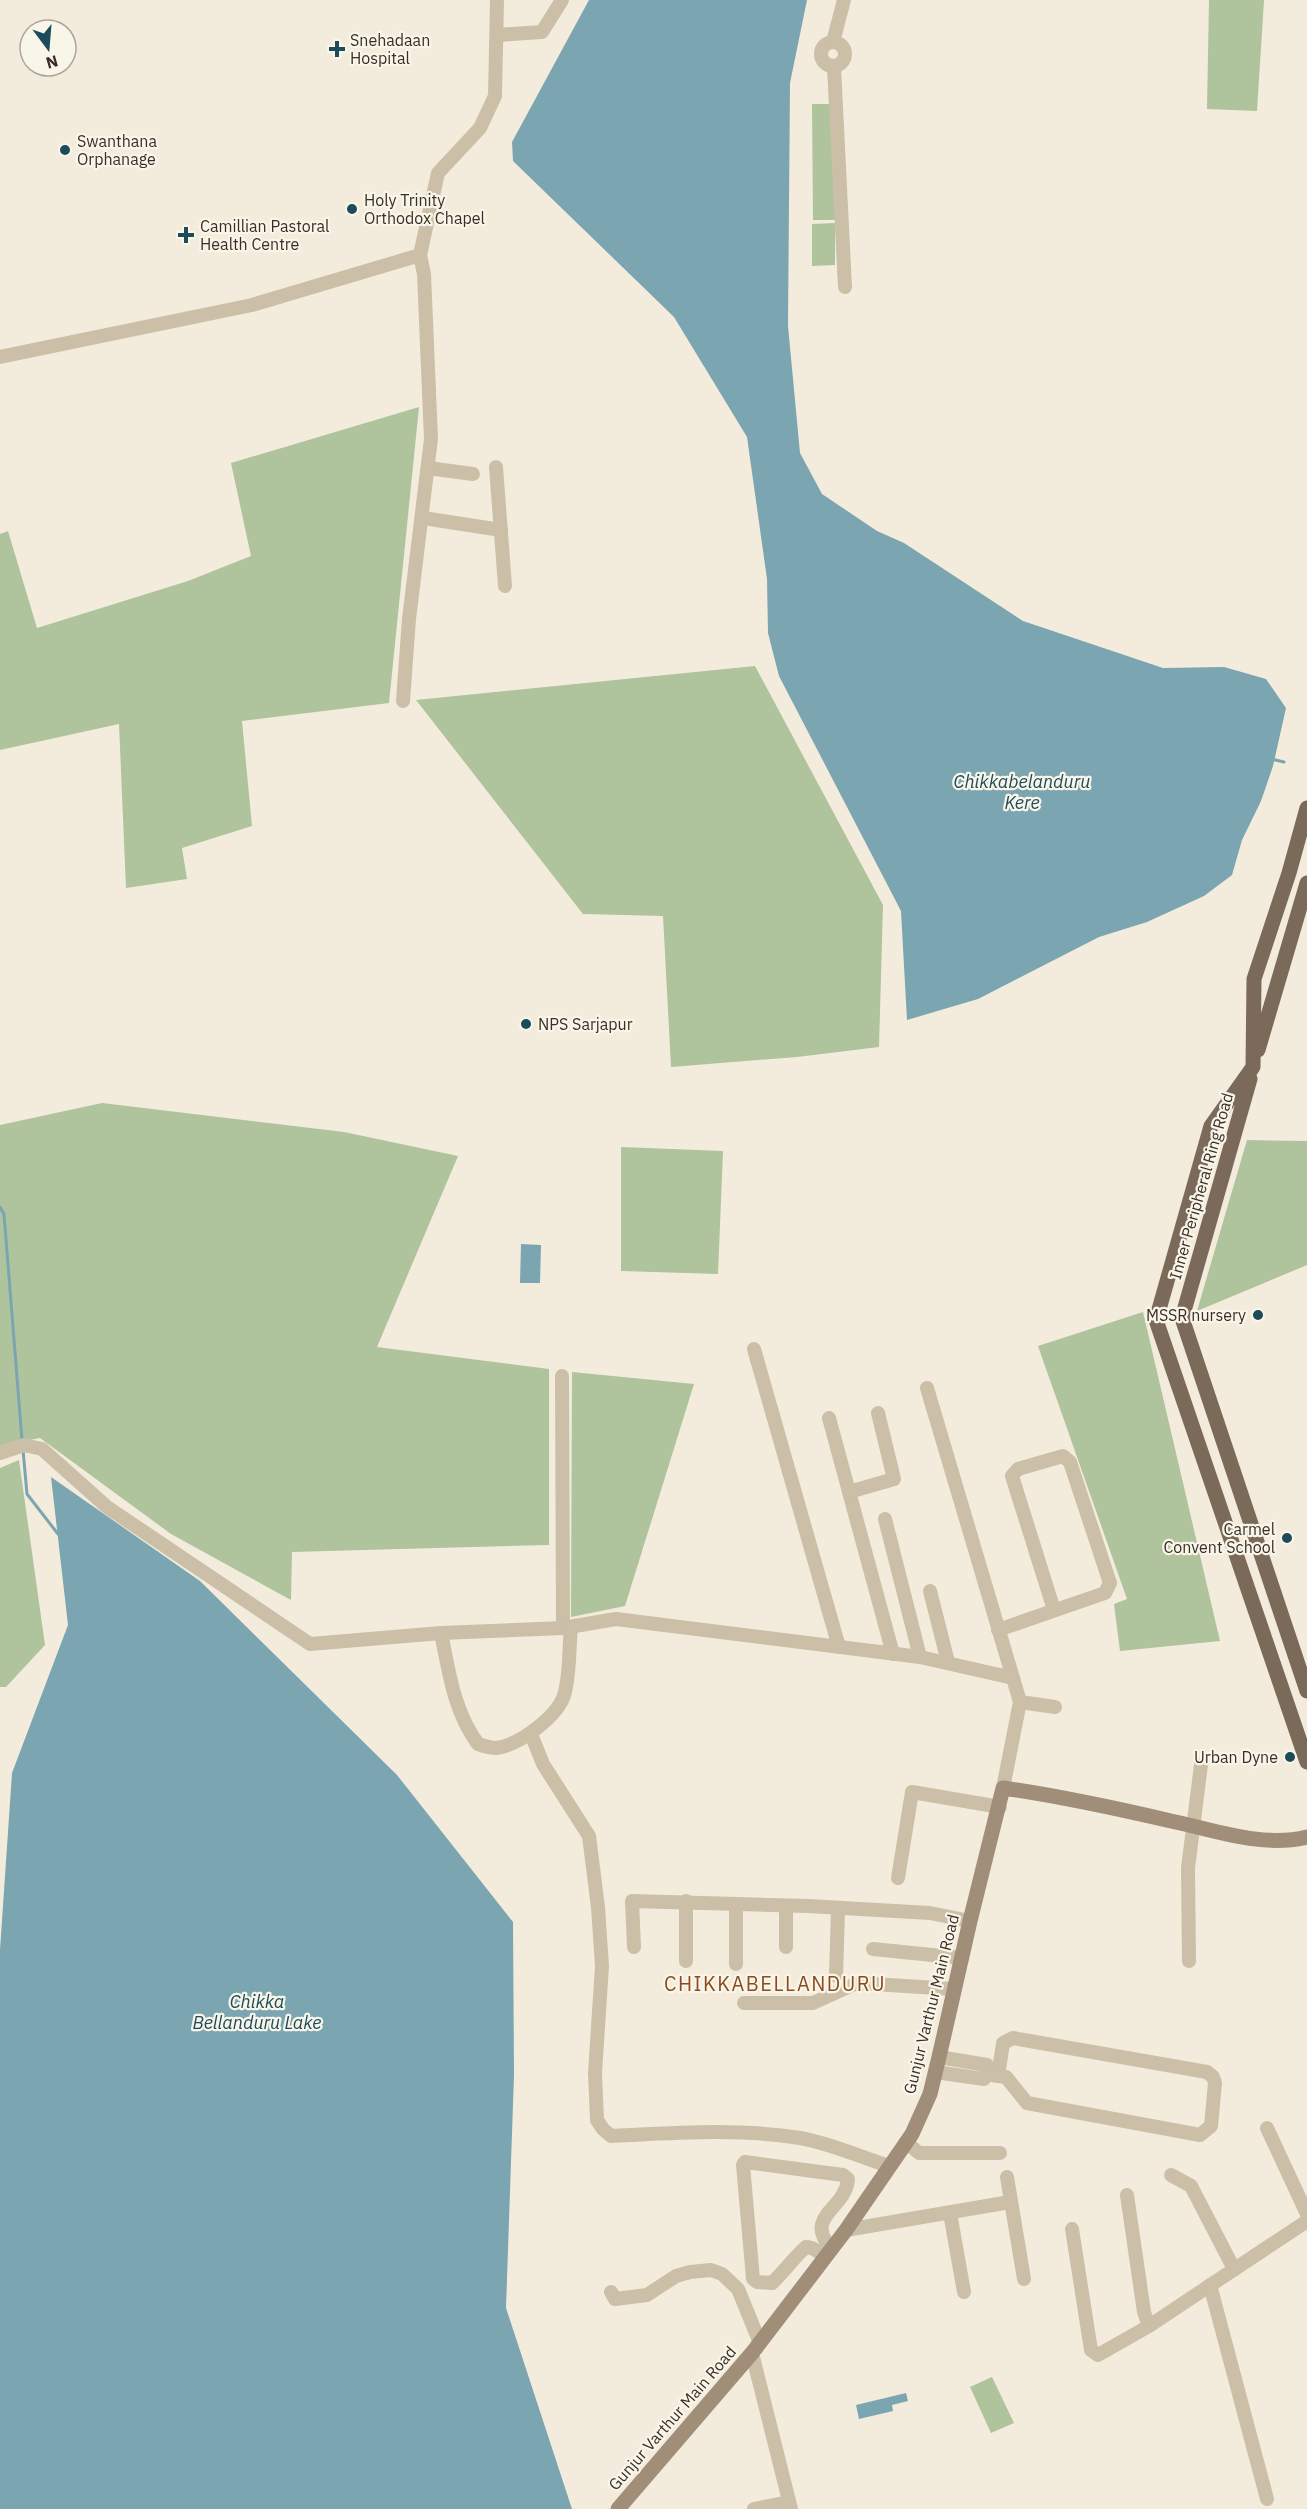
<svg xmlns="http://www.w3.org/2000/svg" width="1307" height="2509" font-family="'IBM Plex Sans',sans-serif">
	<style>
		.green { fill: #afc39c }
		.water { fill: #7aa5b1 }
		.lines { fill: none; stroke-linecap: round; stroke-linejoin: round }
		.stream { stroke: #7aa5b1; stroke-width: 3 }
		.minor { stroke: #ccbfa8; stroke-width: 14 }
		.secondary { stroke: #a08e79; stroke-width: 15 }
		.primary { stroke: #7b6a59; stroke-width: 15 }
		.poi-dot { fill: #1c4c5b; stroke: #faf5e9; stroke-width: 2 }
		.labels { text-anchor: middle; stroke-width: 4.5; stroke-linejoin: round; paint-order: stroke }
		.poi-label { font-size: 16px; fill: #383028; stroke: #faf5e9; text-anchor: start }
		.street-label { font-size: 16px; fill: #383028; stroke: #faf5e9 }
		.water-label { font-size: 18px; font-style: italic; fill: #1c4c5b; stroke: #faf5e9 }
		.quarter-label { font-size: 20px; letter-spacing: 1.5px; fill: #8a4b1e; stroke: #faf5e9 }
	</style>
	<rect width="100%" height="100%" fill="#f3ecdc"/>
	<!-- green -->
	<g class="green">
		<polygon points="1209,0 1264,0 1257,111 1207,109"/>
		<polygon points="812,104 835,104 836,220 813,220"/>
		<polygon points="835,223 835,265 812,266 812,224"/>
		<polygon points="419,407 389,703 242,721 252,826 182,848 187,879 126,888 119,724 0,750 0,534 8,531 37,628 188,581 251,556 231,463"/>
		<polygon points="755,666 883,905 879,1047 797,1057 671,1067 663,916 583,914 416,700"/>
		<polygon points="102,1103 344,1132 458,1156 377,1347 549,1369 549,1545 292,1552 291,1600 171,1534 40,1438 0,1446 0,1125"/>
		<polygon points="1247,1140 1307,1141 1307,1265 1197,1311"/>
		<polygon points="621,1147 723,1151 718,1274 621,1271"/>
		<polygon points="1143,1312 1220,1641 1120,1651 1114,1604 1127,1599 1038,1346"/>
		<polygon points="572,1372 694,1384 625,1606 571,1617"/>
		<polygon points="19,1460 45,1645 6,1687 0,1687 0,1468"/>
		<polygon points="992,2377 1014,2423 991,2433 970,2387"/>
	</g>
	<!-- water -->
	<g class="water">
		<polygon points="589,0 807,0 790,83 788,326 800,453 822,494 877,531 904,543 1023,621 1163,668 1224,667 1266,679 1286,708 1273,766 1261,801 1242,840 1232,875 1204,896 1147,922 1099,937 978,999 907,1020 901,911 779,676 768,633 767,579 747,437 674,317 513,161 512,142"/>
		<polygon points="521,1244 541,1245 540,1283 520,1283"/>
		<polygon points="51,1477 200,1581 397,1775 513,1922 514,2075 506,2308 572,2509 0,2509 0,1950 12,1773 68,1625"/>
		<polygon points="906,2393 908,2401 892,2405 893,2411 859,2419 856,2405"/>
	</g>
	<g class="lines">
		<!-- stream -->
		<g class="stream">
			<polyline points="1271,759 1284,762"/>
			<polyline points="0,1207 4,1214 22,1440"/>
			<polyline points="23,1450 27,1494 58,1534"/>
		</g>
		<!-- minor -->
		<g class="minor">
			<polyline points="497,35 542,32 562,0"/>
			<circle cx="833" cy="54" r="12"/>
			<polyline points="833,42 844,0"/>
			<polyline points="834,67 845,287"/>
			<polyline points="0,357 252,305 420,255"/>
			<polyline points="496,467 505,586"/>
			<polyline points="428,468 473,474"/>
			<polyline points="423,518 501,530"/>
			<polyline points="403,701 409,619 431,439 424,274 420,255 438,173 480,128 495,96 497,0"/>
			<polyline points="754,1349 839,1647"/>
			<polyline points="562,1376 563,1628"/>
			<polyline points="927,1388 1013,1678"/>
			<polyline points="829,1418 893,1654"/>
			<polyline points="0,1453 24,1445 42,1449 107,1507 310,1644 441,1633 563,1628 616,1619 920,1657 1013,1678 1020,1702 1003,1788"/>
			<polyline points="849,1492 894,1479 878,1413"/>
			<polyline points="885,1519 920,1657"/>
			<polyline points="930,1591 948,1662"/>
			<polyline points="998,1630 1105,1593 1110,1583 1070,1462 1063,1456 1018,1469 1012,1476 1054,1610"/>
			<path d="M441,1633C449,1672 454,1712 478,1744C484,1746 491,1748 496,1748C520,1745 560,1715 565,1692C570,1671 569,1648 571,1627"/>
			<polyline points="1020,1702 1055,1707"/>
			<path d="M531,1734L543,1764L589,1836L598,1907L602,1966L595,2073L597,2120L603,2129L611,2136C673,2133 738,2128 800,2138C830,2143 860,2157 889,2166"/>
			<polyline points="898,1878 912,1792 1000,1807"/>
			<polyline points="686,1901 686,1961"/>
			<polyline points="736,1905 736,1964"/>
			<polyline points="634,1947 632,1901 808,1906 930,1913 970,1921"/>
			<polyline points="786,1947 786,1906"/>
			<polyline points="873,1949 962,1958"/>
			<polyline points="1189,1961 1188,1868 1201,1765"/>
			<polyline points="836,1976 838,1909"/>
			<polyline points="744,2003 813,2003 857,1983 953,1989"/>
			<polygon points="1013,2038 1207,2072 1213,2077 1215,2083 1211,2126 1200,2135 1027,2103 1006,2077 998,2076 1003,2043"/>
			<polyline points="939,2057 987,2065 987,2074"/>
			<polyline points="935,2072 984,2079 987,2074 998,2076"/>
			<polyline points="1267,2128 1307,2214"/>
			<polyline points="906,2142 919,2153 1000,2153"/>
			<polyline points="1171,2175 1191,2186 1234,2269"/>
			<polyline points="1007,2177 1024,2279"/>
			<polyline points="1127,2195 1144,2312 1149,2326"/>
			<polyline points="950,2213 964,2292"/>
			<polyline points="1072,2229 1091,2350 1098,2355 1149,2326 1307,2221"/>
			<polyline points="846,2230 1010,2202"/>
			<path d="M824,2256C819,2252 813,2247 806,2247C803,2248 778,2278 772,2283L757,2282L753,2279L743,2165L745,2162L843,2175L848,2179C846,2209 803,2216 831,2248"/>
			<polyline points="1210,2285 1267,2499"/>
			<polyline points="611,2292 615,2299 647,2295 676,2276 690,2272 711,2270 722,2274 738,2289 760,2343"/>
			<polyline points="752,2353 791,2509"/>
			<polyline points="754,2509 789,2502"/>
		</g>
		<!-- secondary -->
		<path class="secondary" d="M618,2509L752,2353L846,2230L912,2134L930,2094L939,2057L970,1921L1003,1788C1060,1796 1115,1808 1171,1821C1215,1830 1262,1848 1307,1837"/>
		<!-- primary -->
		<g class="primary">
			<polyline points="1307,808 1289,873 1254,979 1253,1067 1211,1126 1156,1320 1307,1762"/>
			<polyline points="1258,1050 1307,883"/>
			<polyline points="1250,1079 1182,1318 1307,1691"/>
		</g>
	</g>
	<!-- markers -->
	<g class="poi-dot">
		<path d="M334 40h6v6h6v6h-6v6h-6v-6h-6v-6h6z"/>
		<circle cx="65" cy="150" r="6"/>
		<circle cx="352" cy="209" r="6"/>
		<path d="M183 226h6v6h6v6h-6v6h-6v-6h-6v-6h6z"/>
		<circle cx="526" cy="1024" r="6"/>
		<circle cx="1258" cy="1315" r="6"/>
		<circle cx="1287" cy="1538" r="6"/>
		<circle cx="1290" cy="1757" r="6"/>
	</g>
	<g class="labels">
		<!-- poi labels -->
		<g class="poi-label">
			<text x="350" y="46">Snehadaan<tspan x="350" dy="18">Hospital</tspan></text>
			<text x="77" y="147">Swanthana<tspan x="77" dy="18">Orphanage</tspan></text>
			<text x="364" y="206">Holy Trinity<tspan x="364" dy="18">Orthodox Chapel</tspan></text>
			<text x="200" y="232">Camillian Pastoral<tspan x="200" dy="18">Health Centre</tspan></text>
			<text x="538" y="1030">NPS Sarjapur</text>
			<text x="1246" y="1321" text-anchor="end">MSSR nursery</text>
			<text x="1275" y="1535" text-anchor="end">Carmel<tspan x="1275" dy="18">Convent School</tspan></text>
			<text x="1278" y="1763" text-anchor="end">Urban Dyne</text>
		</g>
		<!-- street labels -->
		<g class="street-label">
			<text transform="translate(1201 1186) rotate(-74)" y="6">Inner Peripheral Ring Road</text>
			<text transform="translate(931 2004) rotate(-76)" y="6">Gunjur Varthur Main Road</text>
			<text transform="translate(672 2418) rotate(-49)" y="6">Gunjur Varthur Main Road</text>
		</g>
		<!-- water labels -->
		<g class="water-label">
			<text x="1022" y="788">Chikkabelanduru<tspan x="1022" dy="21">Kere</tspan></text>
			<text x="257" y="2008">Chikka<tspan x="257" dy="21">Bellanduru Lake</tspan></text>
		</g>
		<!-- quarter labels -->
		<g class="quarter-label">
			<text x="775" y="1991">CHIKKABELLANDURU</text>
		</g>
	</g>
	<!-- north arrow -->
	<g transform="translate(48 48) rotate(164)"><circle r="28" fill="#faf5e9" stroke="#aca69c" stroke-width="1.5"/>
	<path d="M0-4.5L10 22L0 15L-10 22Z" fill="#1c4c5b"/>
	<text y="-9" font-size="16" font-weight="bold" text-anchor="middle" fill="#383028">N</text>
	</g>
</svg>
